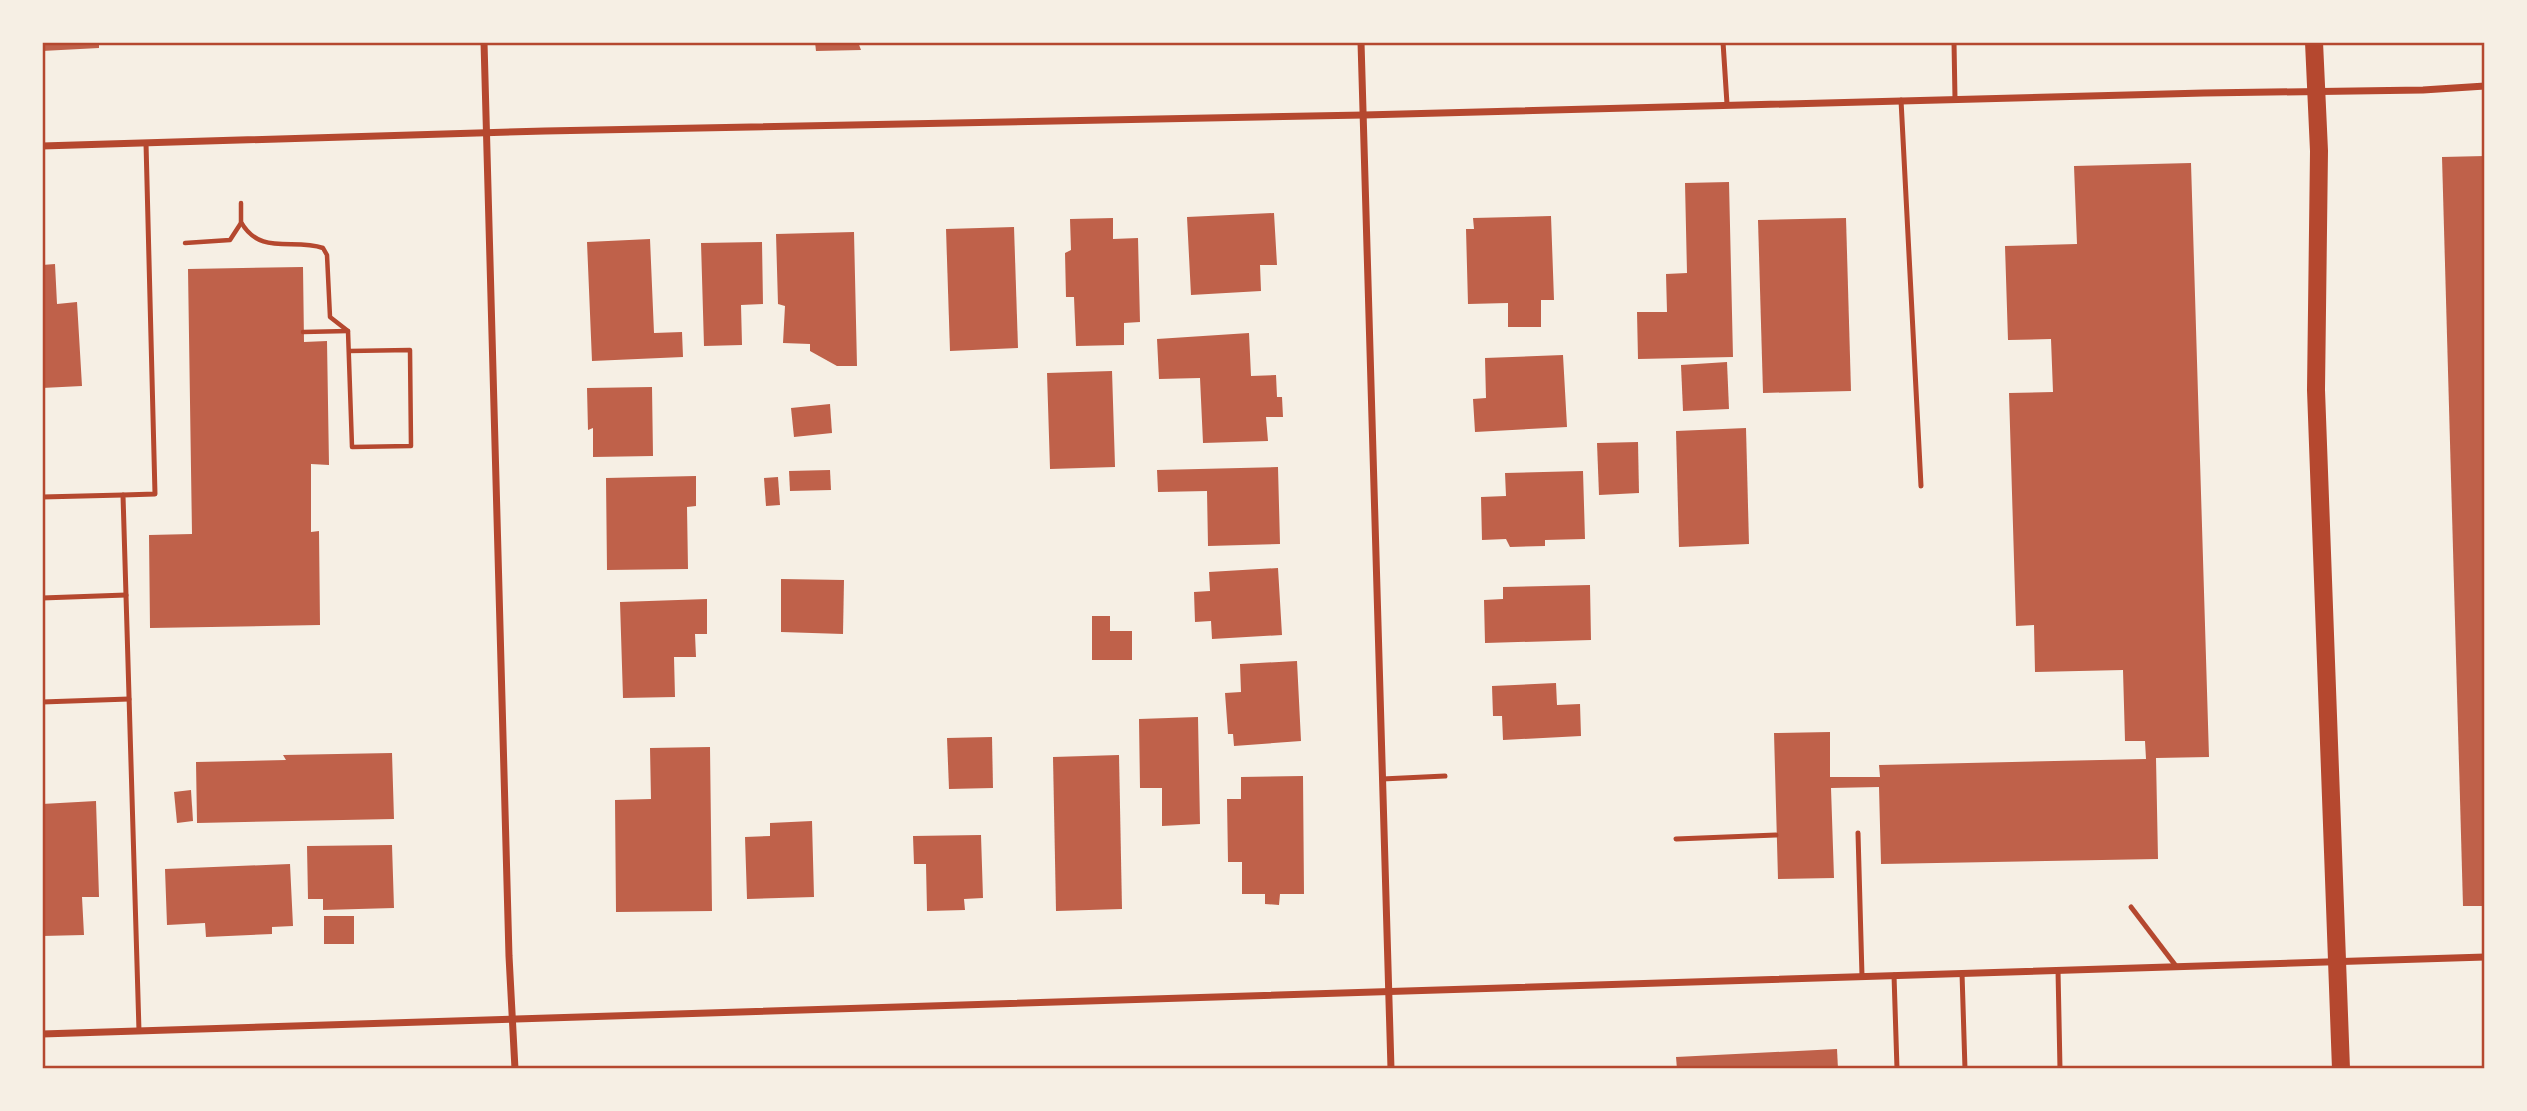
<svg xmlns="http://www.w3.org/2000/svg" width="2527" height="1111" font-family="Bitter,serif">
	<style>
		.building { fill: #bf614a }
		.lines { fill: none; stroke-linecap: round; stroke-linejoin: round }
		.path { stroke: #b5482f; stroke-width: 4.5 }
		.service { stroke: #b5482f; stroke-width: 5 }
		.minor { stroke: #b5482f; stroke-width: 7 }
		.primary { stroke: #b5482f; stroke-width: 18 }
		.neatline { fill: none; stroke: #b5482f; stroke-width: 2.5 }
	</style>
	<rect width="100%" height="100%" fill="#f6efe4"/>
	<!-- building -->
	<g class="building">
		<polygon points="42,42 99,42 99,48 42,51"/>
		<polygon points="815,42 858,42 861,50 816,51"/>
		<polygon points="2485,156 2485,906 2463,906 2442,157"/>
		<polygon points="2191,163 2209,757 2156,758 2158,859 1881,864 1879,787 1831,788 1834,878 1778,879 1774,733 1830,732 1830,777 1880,777 1879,765 2146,759 2145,741 2125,741 2123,670 2035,672 2034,625 2016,626 2009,393 2053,392 2051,339 2008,340 2005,246 2077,244 2074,166"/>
		<polygon points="1729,182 1733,357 1638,359 1637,312 1667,312 1666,274 1687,273 1685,183"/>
		<polygon points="1274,213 1277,265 1260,265 1261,291 1191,295 1187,217"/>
		<polygon points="1551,216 1554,300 1541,300 1541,327 1508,327 1508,303 1468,304 1466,229 1474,229 1473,218"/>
		<polygon points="1113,218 1113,239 1138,238 1140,322 1124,323 1124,345 1076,346 1074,297 1066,297 1065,253 1071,250 1070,219"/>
		<polygon points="1846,218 1851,391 1763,393 1758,220"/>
		<polygon points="1014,227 1018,348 950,351 946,229"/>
		<polygon points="854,232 857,366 837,366 810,351 810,344 783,343 785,306 778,304 776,234"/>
		<polygon points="650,239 654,333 682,332 683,357 592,361 587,242"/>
		<polygon points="762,242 763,304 741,305 742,345 704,346 701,243"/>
		<polygon points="55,264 57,304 77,302 82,386 42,388 42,265"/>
		<polygon points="303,267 304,342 327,341 329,465 311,464 311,532 319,531 320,625 150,628 149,535 192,534 188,269"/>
		<polygon points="1249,333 1251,376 1276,375 1277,397 1282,397 1283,417 1266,417 1268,441 1203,443 1200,378 1159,379 1157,339"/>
		<polygon points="1563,355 1567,427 1475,432 1473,399 1486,398 1485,358"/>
		<polygon points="1727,362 1729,409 1683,411 1681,365"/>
		<polygon points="1112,371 1115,467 1050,469 1047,373"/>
		<polygon points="652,387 653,456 593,457 593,428 588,430 587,388"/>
		<polygon points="830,404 832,433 794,437 791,408"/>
		<polygon points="1746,428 1749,544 1679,547 1676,431"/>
		<polygon points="1638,442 1639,493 1599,495 1597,443"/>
		<polygon points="1278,467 1280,544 1208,546 1207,491 1158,492 1157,470"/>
		<polygon points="830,470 831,490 790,491 789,471"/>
		<polygon points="1583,471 1585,539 1545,540 1545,546 1510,547 1506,539 1482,540 1481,497 1506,496 1505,473"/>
		<polygon points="696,476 696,506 687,507 688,569 607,570 606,478"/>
		<polygon points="778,477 780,505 766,506 764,478"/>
		<polygon points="1278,568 1282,635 1212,639 1211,621 1195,622 1194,592 1210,591 1209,572"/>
		<polygon points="781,579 844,580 843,634 781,632"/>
		<polygon points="1590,585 1591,640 1485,643 1484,600 1503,599 1503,587"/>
		<polygon points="707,599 707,634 695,634 696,657 674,657 675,697 623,698 620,602"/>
		<polygon points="1092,616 1110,616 1110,631 1132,631 1132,660 1092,660"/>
		<polygon points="1297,661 1301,741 1234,746 1233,734 1228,734 1225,693 1241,692 1240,664"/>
		<polygon points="1556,683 1557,705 1580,704 1581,736 1503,740 1502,716 1493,716 1492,686"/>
		<polygon points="1198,717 1200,824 1162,826 1162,788 1140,788 1139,719"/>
		<polygon points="992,737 993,788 949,789 947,738"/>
		<polygon points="710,747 712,911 616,912 615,800 651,799 650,748"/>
		<polygon points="392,753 394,819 197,823 196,762 286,760 283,755"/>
		<polygon points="1119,755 1122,909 1056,911 1053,757"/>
		<polygon points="1303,776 1304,894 1280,894 1279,905 1265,904 1265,894 1242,894 1242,862 1228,862 1227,799 1241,799 1241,777"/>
		<polygon points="191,790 193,821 177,823 174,792"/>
		<polygon points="96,801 99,897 82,897 84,935 42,936 42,804"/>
		<polygon points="812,821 814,897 747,899 745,837 770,836 770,823"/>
		<polygon points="981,835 983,898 964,899 965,910 927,911 926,864 914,864 913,836"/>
		<polygon points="392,845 394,908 323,910 323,899 308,899 307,846"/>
		<polygon points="290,864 293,926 272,927 272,934 206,937 205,923 167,925 165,869"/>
		<rect x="324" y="916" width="30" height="28"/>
		<polygon points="1837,1049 1838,1069 1677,1069 1676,1057"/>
	</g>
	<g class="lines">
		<!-- path -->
		<g class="path">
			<path d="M241,203V222C260,256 293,238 323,248L327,255L330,317L348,331L352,447L411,446L410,350L349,351"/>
			<polyline points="185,243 230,240 241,223"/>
			<polyline points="303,332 348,331"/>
		</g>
		<!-- service -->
		<g class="service">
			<polyline points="1723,42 1727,104"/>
			<polyline points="1954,42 1955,99"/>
			<polyline points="1901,100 1921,486"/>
			<polyline points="42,497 123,495"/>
			<polyline points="42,598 126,595"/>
			<polyline points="42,702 129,699"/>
			<polyline points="1382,779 1445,776"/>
			<polyline points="1858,833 1862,976"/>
			<polyline points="1676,839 1776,835"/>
			<polyline points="2131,907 2176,966"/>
			<polyline points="2058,970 2060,1069"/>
			<polyline points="1962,973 1965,1069"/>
			<polyline points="1894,975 1897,1069"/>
			<polyline points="139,1031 123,495 155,494 146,143"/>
		</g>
		<!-- minor -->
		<g class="minor">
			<polyline points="484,42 509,956 515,1069"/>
			<polyline points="1361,42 1391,1069"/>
			<polyline points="42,146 545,131 1364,115 2204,93 2423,90 2485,86"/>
			<polyline points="42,1034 2485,957"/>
		</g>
		<!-- primary -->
		<polyline class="primary" points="2314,42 2319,151 2316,390 2341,1069"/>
	</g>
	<!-- border -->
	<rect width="2527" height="1111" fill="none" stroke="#f6efe4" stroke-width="88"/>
	<rect x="44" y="44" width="2439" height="1023" class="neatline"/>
</svg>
